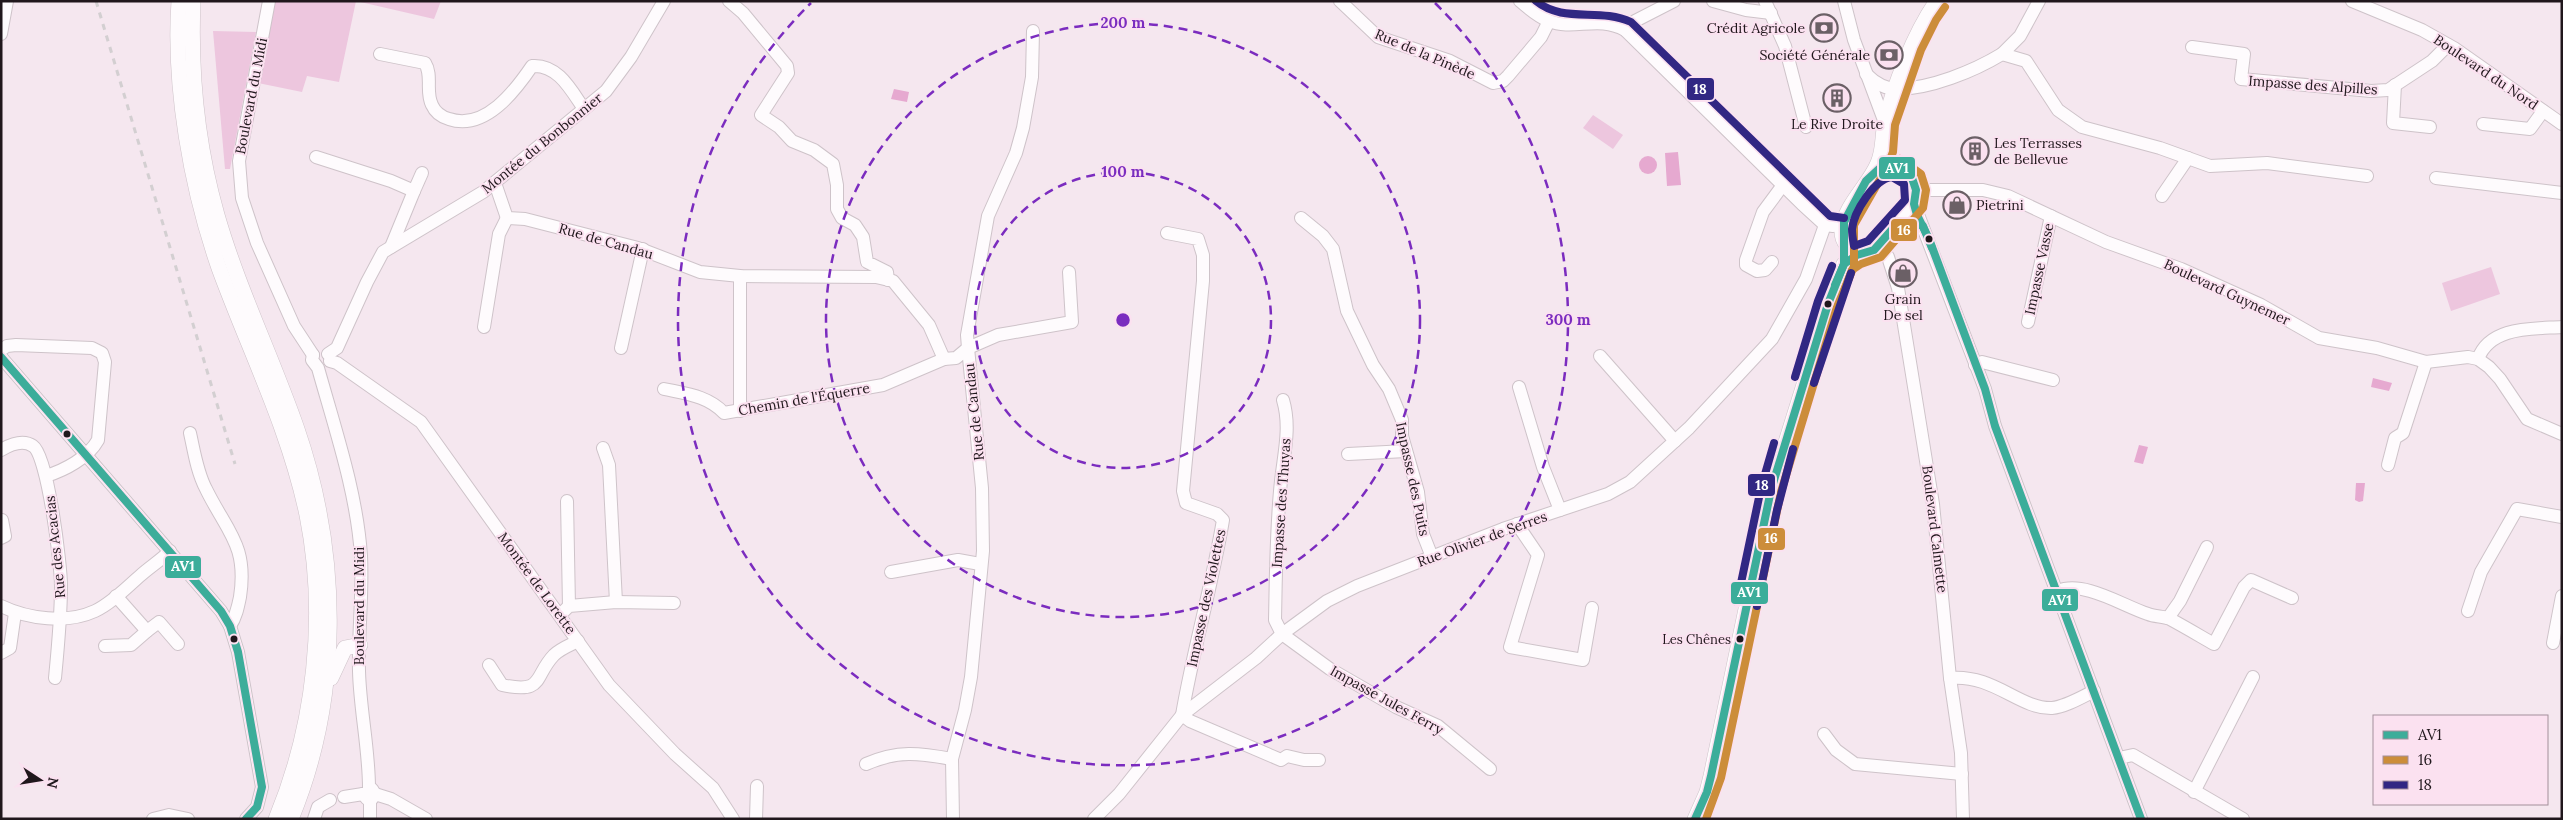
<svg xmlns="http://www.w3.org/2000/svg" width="2563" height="820" font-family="Lora,serif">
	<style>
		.green { fill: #edc6de }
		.water { fill: #e6a9d0 }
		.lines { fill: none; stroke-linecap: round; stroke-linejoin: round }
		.minor-casing { stroke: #cec3c9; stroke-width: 14 }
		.major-casing { stroke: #cec3c9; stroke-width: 16 }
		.minor { stroke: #fefbfd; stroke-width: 12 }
		.major { stroke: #fefbfd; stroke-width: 15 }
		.rail { stroke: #d3cfd1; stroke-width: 3; stroke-dasharray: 6 6; stroke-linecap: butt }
		.bus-1-casing { stroke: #fbe1f0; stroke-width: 11 }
		.bus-2-casing { stroke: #fbe1f0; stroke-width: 11 }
		.bus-3-casing { stroke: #fbe1f0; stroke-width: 11 }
		.bus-1 { stroke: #3cad9a; stroke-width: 8 }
		.bus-2 { stroke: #cc8d3a; stroke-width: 8 }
		.bus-3 { stroke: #312783; stroke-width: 8 }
		.ring { fill: none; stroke: #7b2cbf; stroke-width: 2.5; stroke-dasharray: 9 6 }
		.bus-dot { fill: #20171c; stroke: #fbe1f0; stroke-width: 2 }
		.labels { text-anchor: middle; stroke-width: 4; stroke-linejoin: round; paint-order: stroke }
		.bus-label { font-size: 13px; fill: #20171c; stroke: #fbe1f0; text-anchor: end }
		.poi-label { font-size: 14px; fill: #20171c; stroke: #fbe1f0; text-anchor: end }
		.street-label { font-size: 14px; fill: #20171c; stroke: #fbe1f0 }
		.centre { fill: #7b2cbf; stroke: #fbe1f0; stroke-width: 2.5 }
		.ring-label { font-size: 15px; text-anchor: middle; font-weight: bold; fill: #7b2cbf; stroke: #fbe1f0; stroke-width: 4; stroke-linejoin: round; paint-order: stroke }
		.line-badge { stroke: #fbe1f0; stroke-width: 2 }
		.badge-label { font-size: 14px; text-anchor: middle; font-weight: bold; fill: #fff }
	</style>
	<rect width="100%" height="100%" fill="#f5e7ef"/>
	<!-- green -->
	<g class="green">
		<polygon points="274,1 441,1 434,19 356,1 339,82 307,76 302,92 258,83"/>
		<polygon points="213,31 256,32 230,169 225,169"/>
		<polygon points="1593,115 1623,135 1613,149 1583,128"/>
		<polygon points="2491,267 2500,294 2451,311 2442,283"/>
	</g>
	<!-- water -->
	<g class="water">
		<polygon points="894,89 909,92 907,102 891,99"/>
		<polygon points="1678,152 1681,185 1667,186 1665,153"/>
		<circle cx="1648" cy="165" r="9"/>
		<polygon points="2373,378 2392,383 2389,391 2371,387"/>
		<polygon points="2139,445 2148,447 2143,464 2134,462"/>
		<polygon points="2356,483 2365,483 2363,501 2359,502 2355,500"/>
	</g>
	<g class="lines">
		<!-- minor casing -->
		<g class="minor-casing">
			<g id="minor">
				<polyline points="269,1 239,161 242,198 257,243 294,326 313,355"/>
				<polyline points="729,1 743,13 787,66 788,73 761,115 779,127 792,141 814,150 833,164 837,185 837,209 842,218 855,225 863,237 867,262 887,272 888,280"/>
				<polyline points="1340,1 1378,37 1450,61 1493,83 1503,81 1508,76 1541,37 1549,21"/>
				<path d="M1520,1C1528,8 1538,17 1549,21C1574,31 1598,15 1625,30L1802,204L1825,225L1833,226"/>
				<polyline points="1713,1 1746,10 1771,13"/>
				<polyline points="1765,1 1785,46 1806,127"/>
				<polyline points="1844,1 1854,40 1885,123"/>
				<polyline points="2352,1 2422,30 2454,48 2562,124"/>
				<polyline points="1625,30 1635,21 1674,1"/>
				<polyline points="1033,31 1032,77 1023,128 1016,153 988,216 967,335 968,348 998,335 1072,322 1069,272"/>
				<polyline points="1,34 7,1"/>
				<polyline points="2192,47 2244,54 2241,79 2371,91 2388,90 2432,61 2448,45"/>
				<path d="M380,54L425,63C433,76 425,91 432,105C435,112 442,117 449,119C485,131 515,91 532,66C558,64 571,90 584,109"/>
				<polyline points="2002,54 2020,36 2039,1"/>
				<path d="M1866,74C1874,82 1884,89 1897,89C1930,89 1974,71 2002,54L2026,61L2058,110L2082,127L2160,148L2210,166L2267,163L2367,176"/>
				<polyline points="2395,85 2393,123 2430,127"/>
				<polyline points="2483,124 2530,129 2543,111"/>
				<polyline points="316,157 391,181 414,191 391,247"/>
				<polyline points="2436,178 2562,193"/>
				<polyline points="495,183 507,218 525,219 638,248 700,272 740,276 876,277 893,281 929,325 944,359 956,358 968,348 982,488 983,551 971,677 965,710 952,759 953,819"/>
				<polyline points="1916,190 1983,190 2008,196 2106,242 2181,269 2261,305 2319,338 2377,348 2426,362 2468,357 2478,359 2489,367 2500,379 2527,419 2562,434"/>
				<polyline points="414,191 422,173"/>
				<polyline points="2162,196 2188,158"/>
				<polyline points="1914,204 1985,389 1995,426 2141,819"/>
				<polyline points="1301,218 1323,236 1333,249 1347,311 1373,365 1389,389 1402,420 1402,436 1418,492 1423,534 1432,557"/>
				<path d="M1167,233L1198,239L1203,255V281L1183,491L1186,503L1217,514L1223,520C1212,586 1193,650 1182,715L1190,721L1281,760L1287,756L1304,760H1319"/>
				<polyline points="1880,244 1888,257 1898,288 1933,504 1950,678 1961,753 1963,819"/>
				<polyline points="1772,262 1765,270 1757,271 1746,265 1746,260 1763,212 1783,185"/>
				<polyline points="740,276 740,411"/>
				<polyline points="2028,322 2051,216"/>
				<polyline points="484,327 499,234 507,218"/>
				<polyline points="621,348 643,249"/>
				<path d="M1,350L7,346L16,345L92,348L102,353L105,362L98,440C88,458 65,470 46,476"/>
				<polyline points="328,354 337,348 367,282 383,252 483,192 606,91 631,57 664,1"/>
				<path d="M313,355L312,360L318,368C335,429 357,493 361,556C363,595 358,633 359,671C360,710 369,749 369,788"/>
				<polyline points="1600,356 1675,441"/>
				<polyline points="1,357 221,611 230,626 238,652 262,787 257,807 246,819"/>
				<path d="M2478,359C2490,326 2532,329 2562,327"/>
				<polyline points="330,361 337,363 421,422 609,685 675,754 713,788 733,819"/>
				<polyline points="1975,365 1982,362 2053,380"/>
				<polyline points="1519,387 1543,467 1560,510"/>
				<path d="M664,389C687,394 708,396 724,413L883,385L944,359"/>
				<path d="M1283,400C1291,427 1284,453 1281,481C1276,527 1276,574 1275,620L1282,634L1330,669L1396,707L1438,726L1490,769"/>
				<path d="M190,433C194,451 197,472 206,489C227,532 248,545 240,597C238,607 236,617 230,626"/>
				<polyline points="603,448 609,465 616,602"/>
				<path d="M1,450C11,444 23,439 33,446C48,456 61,565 61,586C61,617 58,647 55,678"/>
				<polyline points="1348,454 1406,451"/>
				<polyline points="2388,465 2395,438 2403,433 2426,362"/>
				<polyline points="567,501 569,606"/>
				<polyline points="1517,524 1538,555 1510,647 1583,660 1592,608"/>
				<polyline points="1,538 5,536 2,520"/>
				<polyline points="891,572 958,560 980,564"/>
				<path d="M2058,591C2084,580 2123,606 2148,614C2155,617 2164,616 2170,619C2185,627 2200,636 2214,644L2244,587L2251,580L2292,598"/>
				<path d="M1,606C28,619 67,624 95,611C112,603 127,587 141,575C150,567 161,560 170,551"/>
				<polyline points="2468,611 2481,572 2517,509 2562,517"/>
				<polyline points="560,615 569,606 616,602 674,603"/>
				<polyline points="2168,618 2180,601 2207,547"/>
				<polyline points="147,631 159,622 178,644"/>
				<polyline points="2553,643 2562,596"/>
				<polyline points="105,646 131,645 147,631 116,596"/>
				<polyline points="1,653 10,648 15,613"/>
				<path d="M489,665L502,685C545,694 533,677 554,655C560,649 570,645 578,641"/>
				<path d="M1950,678C1994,674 2019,709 2052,708C2065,707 2082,697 2094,691"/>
				<polyline points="1824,734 1836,750 1855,764 1962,774"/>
				<polyline points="2119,758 2133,755 2243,819"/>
				<path d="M866,764C898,750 919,753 952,759"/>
				<polyline points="2194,792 2253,677"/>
				<polyline points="363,794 367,799 372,799 375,794 372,789"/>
				<polyline points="375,794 391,799 426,819"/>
				<polyline points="344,797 363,794"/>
				<polyline points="370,800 370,819"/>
				<polyline points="153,819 169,815 188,819"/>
				<polyline points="314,819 318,807 330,800"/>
				<polyline points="756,819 757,786"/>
				<polyline points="1094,819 1119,794 1182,715 1256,658 1282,634 1327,601 1357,586 1503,529 1608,494 1630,482 1689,428 1772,339 1806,279 1825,225"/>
			</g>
		</g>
		<!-- major casing -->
		<g class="major-casing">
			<g id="major">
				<path d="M179,1C173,86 191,188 219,268C249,350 289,429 307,515C327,615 315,725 276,819"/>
				<path d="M193,1C190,73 197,145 217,215C238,288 272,357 297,429C340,554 342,696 291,819"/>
				<path d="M1874,172C1884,166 1892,166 1902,170C1933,185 1906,214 1893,229C1885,238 1875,254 1861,253C1849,251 1841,241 1842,229C1845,205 1869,185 1878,163C1884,149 1882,137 1885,123C1893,87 1916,30 1937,1"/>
				<polyline points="331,678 345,648 360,645"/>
				<polyline points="1695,819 1707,792 1711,776 1771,490 1837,279 1844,264 1863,253"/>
			</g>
		</g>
		<!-- minor -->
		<use href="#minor" class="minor"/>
		<!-- major -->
		<use href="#major" class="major"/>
		<!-- rail -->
		<polyline class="rail" points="96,1 235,464"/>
		<!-- bus-1 casing -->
		<g class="bus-1-casing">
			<g id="bus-1">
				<polyline points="1835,285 1844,264 1857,255 1874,250 1897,224 1916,223 1923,226 1932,248"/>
				<polyline points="1,357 221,611 230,626 238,652 262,787 257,807 246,819"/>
				<polyline points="1695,819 1707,792 1711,776 1771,490 1828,304 1844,264 1844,222 1866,181 1879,169 1895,167 1912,178 1916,190 1914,204 1917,215 1929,239 1985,389 1995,426 2141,819"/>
			</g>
		</g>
		<!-- bus-2 casing -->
		<g class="bus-2-casing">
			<g id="bus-2">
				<polyline points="1844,291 1852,270 1861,264 1881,257 1923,208 1926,190 1921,174 1900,159"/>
				<polyline points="1706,819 1721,778 1781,492 1837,307 1854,266 1854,225 1886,169 1893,152 1895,125 1921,50 1936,20 1945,7"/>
			</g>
		</g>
		<!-- bus-3 casing -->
		<g class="bus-3-casing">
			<g id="bus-3">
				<path d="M1536,1C1564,24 1599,7 1631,22L1830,216L1844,218"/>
				<path d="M1892,177L1904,184L1905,200L1868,241L1854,246C1853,240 1852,235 1852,229C1854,212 1874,179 1892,177Z"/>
				<polyline points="1795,377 1818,301 1832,266"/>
				<polyline points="1814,383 1851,273"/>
				<polyline points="1737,602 1761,488 1774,443"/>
				<polyline points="1757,606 1777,510 1793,449"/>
			</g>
		</g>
		<!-- bus-1 -->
		<use href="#bus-1" class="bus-1"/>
		<!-- bus-2 -->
		<use href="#bus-2" class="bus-2"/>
		<!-- bus-3 -->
		<use href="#bus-3" class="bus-3"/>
	</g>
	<!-- distance rings -->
	<g class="ring">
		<circle cx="1123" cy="320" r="148"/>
		<circle cx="1123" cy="320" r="297"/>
		<path d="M1435 3A445 445 0 1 1 811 3"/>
	</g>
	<!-- icons -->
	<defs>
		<g id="bank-ring" transform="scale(1.4375)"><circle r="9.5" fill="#fbe1f0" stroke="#6b6066" stroke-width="1.5"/><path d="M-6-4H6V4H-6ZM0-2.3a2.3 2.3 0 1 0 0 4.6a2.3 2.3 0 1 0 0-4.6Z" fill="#6b6066"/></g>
		<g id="building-ring" transform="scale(1.4375)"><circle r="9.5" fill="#fbe1f0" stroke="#6b6066" stroke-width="1.5"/><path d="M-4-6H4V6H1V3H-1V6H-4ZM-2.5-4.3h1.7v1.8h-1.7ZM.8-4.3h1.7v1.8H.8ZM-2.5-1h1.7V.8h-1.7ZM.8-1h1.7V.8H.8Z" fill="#6b6066"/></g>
		<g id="shop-ring" transform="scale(1.4375)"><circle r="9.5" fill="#fbe1f0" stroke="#6b6066" stroke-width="1.5"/><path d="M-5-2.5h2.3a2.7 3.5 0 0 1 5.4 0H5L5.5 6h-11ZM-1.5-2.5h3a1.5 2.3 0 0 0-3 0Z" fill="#6b6066"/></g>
	</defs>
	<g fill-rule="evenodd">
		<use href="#bank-ring" x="1824" y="28"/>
		<use href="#bank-ring" x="1889" y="55"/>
		<use href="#building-ring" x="1837" y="98"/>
		<use href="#building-ring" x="1975" y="151"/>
		<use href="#shop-ring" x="1957" y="205"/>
		<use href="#shop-ring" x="1903" y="273"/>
	</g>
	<!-- markers -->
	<g class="bus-dot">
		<circle cx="1929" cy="239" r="4.5"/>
		<circle cx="1828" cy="304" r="4.5"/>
		<circle cx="67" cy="434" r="4.5"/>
		<circle cx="234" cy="639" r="4.5"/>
		<circle cx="1740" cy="639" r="4.5"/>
	</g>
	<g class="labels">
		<!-- bus labels -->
		<g class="bus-label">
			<text x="1731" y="644">Les Chênes</text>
		</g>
		<!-- poi labels -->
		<g class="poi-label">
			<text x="1805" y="33">Crédit Agricole</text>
			<text x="1870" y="60">Société Générale</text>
			<text x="1837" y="129" text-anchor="middle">Le Rive Droite</text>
			<text x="1994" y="148" text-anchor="start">Les Terrasses<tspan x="1994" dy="16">de Bellevue</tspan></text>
			<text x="1976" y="210" text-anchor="start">Pietrini</text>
			<text x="1903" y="304" text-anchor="middle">Grain<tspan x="1903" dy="16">De sel</tspan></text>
		</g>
		<!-- street labels -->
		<g class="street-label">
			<text transform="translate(1425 54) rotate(23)" y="5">Rue de la Pinède</text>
			<text transform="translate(2486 72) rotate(34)" y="5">Boulevard du Nord</text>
			<text transform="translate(2313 85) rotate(4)" y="5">Impasse des Alpilles</text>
			<text transform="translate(251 96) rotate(-79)" y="5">Boulevard du Midi</text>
			<text transform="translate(542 143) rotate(-39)" y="5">Montée du Bonbonnier</text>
			<text transform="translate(606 241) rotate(16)" y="5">Rue de Candau</text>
			<text transform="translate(2039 269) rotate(-78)" y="5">Impasse Vasse</text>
			<text transform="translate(2227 292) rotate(25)" y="5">Boulevard Guynemer</text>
			<text transform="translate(804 399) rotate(-10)" y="5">Chemin de l'Équerre</text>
			<text transform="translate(974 412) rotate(-96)" y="5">Rue de Candau</text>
			<text transform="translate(1413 479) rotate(78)" y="5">Impasse des Puits</text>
			<text transform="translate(1281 503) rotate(-86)" y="5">Impasse des Thuyas</text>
			<text transform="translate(1935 529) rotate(83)" y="5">Boulevard Calmette</text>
			<text transform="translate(1482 539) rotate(-20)" y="5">Rue Olivier de Serres</text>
			<text transform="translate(55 547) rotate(-96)" y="5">Rue des Acacias</text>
			<text transform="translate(537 583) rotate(54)" y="5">Montée de Lorette</text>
			<text transform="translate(1206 598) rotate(-78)" y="5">Impasse des Violettes</text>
			<text transform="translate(359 606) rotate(-90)" y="5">Boulevard du Midi</text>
			<text transform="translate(1387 700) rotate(29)" y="5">Impasse Jules Ferry</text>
		</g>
	</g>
	<circle cx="1123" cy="320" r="8" class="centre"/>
	<g class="ring-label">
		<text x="1123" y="28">200 m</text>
		<text x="1123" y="177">100 m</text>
		<text x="1568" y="325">300 m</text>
	</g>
	<g class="line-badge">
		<rect x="1686" y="77" width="29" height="24" rx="5" fill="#312783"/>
		<rect x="1878" y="156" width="38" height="24" rx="5" fill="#3cad9a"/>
		<rect x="1890" y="218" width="28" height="24" rx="5" fill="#cc8d3a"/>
		<rect x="1747" y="473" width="29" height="24" rx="5" fill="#312783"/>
		<rect x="1757" y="527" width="29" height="24" rx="5" fill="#cc8d3a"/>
		<rect x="164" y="555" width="38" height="24" rx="5" fill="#3cad9a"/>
		<rect x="1730" y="581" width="39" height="24" rx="5" fill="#3cad9a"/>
		<rect x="2041" y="588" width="38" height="24" rx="5" fill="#3cad9a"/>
	</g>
	<g class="badge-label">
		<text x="1700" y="94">18</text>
		<text x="1897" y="173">AV1</text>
		<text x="1904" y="235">16</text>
		<text x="1762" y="490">18</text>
		<text x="1771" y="543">16</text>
		<text x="183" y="571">AV1</text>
		<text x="1749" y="597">AV1</text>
		<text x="2060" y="605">AV1</text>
	</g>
	<!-- border -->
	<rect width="2563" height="820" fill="none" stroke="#20171c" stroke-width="5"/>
	<!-- legend -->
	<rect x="2373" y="715" width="175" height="90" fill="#fbe1f0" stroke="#a3909b"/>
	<rect x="2383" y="731" width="25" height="8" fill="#3cad9a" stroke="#a3909b"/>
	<text x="2418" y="740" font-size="15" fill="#20171c">AV1</text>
	<rect x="2383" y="756" width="25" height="8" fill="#cc8d3a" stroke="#a3909b"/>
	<text x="2418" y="765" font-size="15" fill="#20171c">16</text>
	<rect x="2383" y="781" width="25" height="8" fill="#312783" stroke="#a3909b"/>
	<text x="2418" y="790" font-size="15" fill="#20171c">18</text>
	<!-- north arrow -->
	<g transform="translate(40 780) rotate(102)" stroke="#fbe1f0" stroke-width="4" paint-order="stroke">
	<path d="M0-4L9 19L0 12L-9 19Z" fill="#20171c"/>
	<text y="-8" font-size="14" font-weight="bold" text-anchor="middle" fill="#20171c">N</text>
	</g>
</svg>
